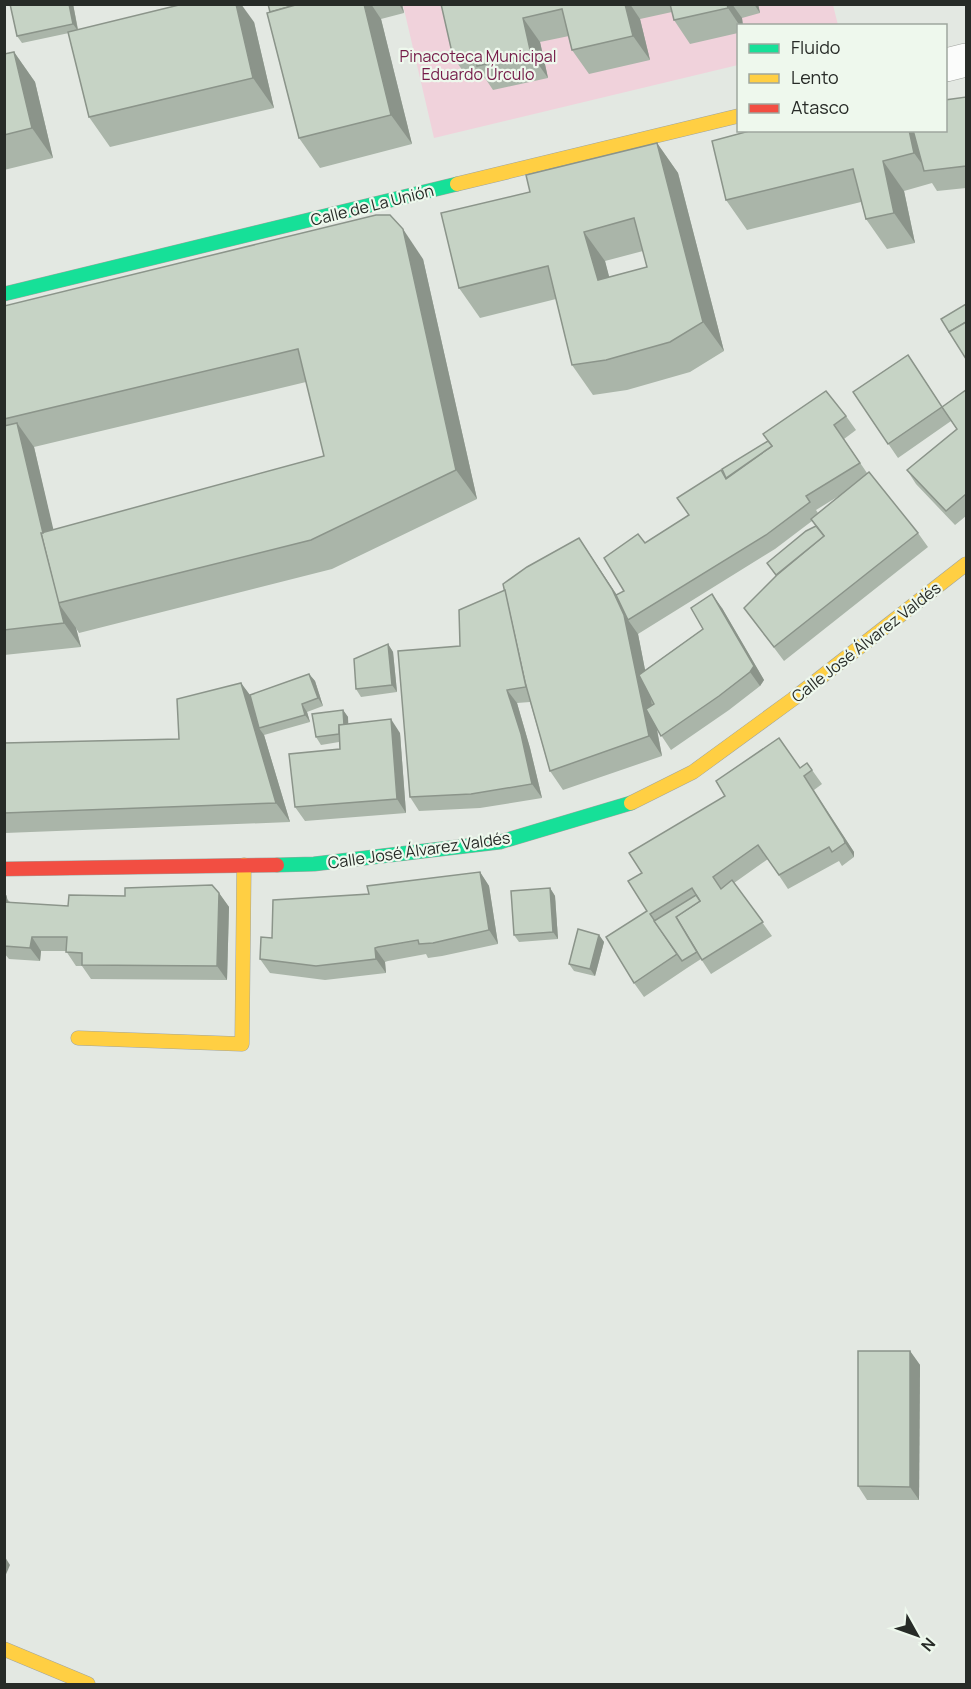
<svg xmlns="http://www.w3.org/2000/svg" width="971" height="1689" font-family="Manrope,sans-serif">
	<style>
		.green { fill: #f0d2db }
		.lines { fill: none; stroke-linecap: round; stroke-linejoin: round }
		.street-casing { stroke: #a0a49f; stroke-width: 34 }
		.fast-casing { stroke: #a0a49f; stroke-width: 15 }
		.slow-casing { stroke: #a0a49f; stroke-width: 15 }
		.jam-casing { stroke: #a0a49f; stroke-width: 15 }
		.street { stroke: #fbfcfb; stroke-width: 33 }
		.fast { stroke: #16e098; stroke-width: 14 }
		.slow { stroke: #ffcf43; stroke-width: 14 }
		.jam { stroke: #f24e42; stroke-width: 14 }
		.wall { fill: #aab5a9; fill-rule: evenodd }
		.shaded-wall { fill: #8b948a }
		.building { fill: #c6d3c5; stroke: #8b948a; stroke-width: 1.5; fill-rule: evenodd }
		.labels { text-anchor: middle; stroke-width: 4.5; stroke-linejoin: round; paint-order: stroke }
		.park-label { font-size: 16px; fill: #751b48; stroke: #eef8ed }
		.street-label { font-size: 16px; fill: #272b27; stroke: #eef8ed }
	</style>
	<rect width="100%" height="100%" fill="#e3e8e2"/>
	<!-- green -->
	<polygon class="green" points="403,5 833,5 838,25 738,26 738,65 434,138"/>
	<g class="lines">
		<!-- street casing -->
		<g class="street-casing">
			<polyline id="street" points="946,65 966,60"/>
		</g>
		<!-- fast casing -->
		<g class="fast-casing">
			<g id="fast">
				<polyline points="4,294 457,184"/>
				<polyline points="277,865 314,864 500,842 631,803"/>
			</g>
		</g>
		<!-- slow casing -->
		<g class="slow-casing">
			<g id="slow">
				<polyline points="457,184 738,116"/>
				<polyline points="631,803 693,772 793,699 966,564"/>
				<polyline points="78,1038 242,1044 244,865"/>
				<polyline points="4,1649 88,1684"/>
			</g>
		</g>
		<!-- jam casing -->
		<g class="jam-casing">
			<polyline id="jam" points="4,869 277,865"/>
		</g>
		<!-- street -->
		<use href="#street" class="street"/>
		<!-- fast -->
		<use href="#fast" class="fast"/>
		<!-- slow -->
		<use href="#slow" class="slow"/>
		<!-- jam -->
		<use href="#jam" class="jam"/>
	</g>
	<!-- wall -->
	<g class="wall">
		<polygon points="73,4 78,29 254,22 274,108 110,147 89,117 69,33 22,43 17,36"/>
		<polygon points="268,4 402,4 404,13 381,19 412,144 320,168 299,138"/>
		<polygon points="441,4 758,4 760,13 742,18 743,26 738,26 738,33 690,44 674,20 672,12 640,19 650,60 589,74 572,50 569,36 540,42 548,78 493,90 485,78 470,81 453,57"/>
		<polygon points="14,52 35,82 53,158 4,170 4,54"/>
		<polygon points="966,97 966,188 937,191 932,183 904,191 915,243 887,249 866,219 861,202 747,230 726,200"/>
		<path d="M657,143L678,173L724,351L690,372L627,390L593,395L572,365L556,299L480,318L459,288L530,192ZM643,251L647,267L609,277L605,261Z"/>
		<path d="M423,259L477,499L332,569L79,633L76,628L81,647L4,655V306ZM306,382L324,456L53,530L34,447Z"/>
		<polygon points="908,355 942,407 966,390 966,516 955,525 916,484 907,470 957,429 951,421 898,458 853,392"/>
		<path d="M846,416L856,430L844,439L867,473L918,533L928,547L784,661L744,608L776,576L767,563L816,526L812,521L775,549L638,634L645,670L703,629L722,608L764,680L760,686L729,710L671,750L657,729L662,756L563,790L550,771L530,702L517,703L530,748L542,798L480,808L419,811L410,797L460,646L579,538L617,595L624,591L645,543L689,515L726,478ZM842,494L818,513L816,510Z"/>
		<polygon points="388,644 393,652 397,692 361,697 356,689"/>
		<polygon points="309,674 315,681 323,706 307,712 310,722 264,735 290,822 5,833 4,832 4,743 179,739 241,683 250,695"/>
		<polygon points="343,710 348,717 348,724 400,733 406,813 305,821 295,807 340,749 339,742 321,745 316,737"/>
		<polygon points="807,763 822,784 814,790 854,852 854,857 842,866 839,861 788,889 768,859 734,883 772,936 711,974 701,959 687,968 686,967 687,968 644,997 634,983 647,911 642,873"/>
		<polygon points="480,872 489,886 498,944 442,956 428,958 426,954 388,961 385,962 386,973 325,980 270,973 260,959 272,938 369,894"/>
		<polygon points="550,888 555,896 558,939 519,942 514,935"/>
		<polygon points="219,893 229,907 227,980 91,979 82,966 76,966 66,951 41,951 40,961 9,959 4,953 4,896 11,903 68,906 125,896"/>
		<polygon points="599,935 604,942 595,976 574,971 569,964"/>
		<polygon points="910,1351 920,1365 919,1500 867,1500 858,1486"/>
	</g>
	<!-- shaded-wall -->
	<g class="shaded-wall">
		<polygon points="69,4 73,4 78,31 73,24"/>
		<polygon points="236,4 241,4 254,22 274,108 253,78"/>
		<polygon points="364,4 371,4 381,19 412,144 391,115"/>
		<polygon points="399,4 402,4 404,13"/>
		<polygon points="625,4 630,4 640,19 650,60 633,36"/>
		<polygon points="727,4 732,4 742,18 743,26 740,26 728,8"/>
		<polygon points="754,4 758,4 760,13"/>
		<polygon points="523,18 540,42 548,78 531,54"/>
		<polygon points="14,52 35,82 53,158 32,128"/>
		<polygon points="909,130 922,130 927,171 914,153"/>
		<polygon points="657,143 678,173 724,351 703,322"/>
		<polygon points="883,161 904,191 915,243 894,213"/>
		<polygon points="403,229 423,259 477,499 456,470"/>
		<polygon points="584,232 605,261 618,310 598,280"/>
		<polygon points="17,423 34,447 70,600 59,603"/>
		<polygon points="579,538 626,609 628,620 638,634 662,756 649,736"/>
		<polygon points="712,594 722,608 764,680 760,686 750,672"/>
		<polygon points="59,604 76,628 81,647 64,623"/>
		<polygon points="388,644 393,652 397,692 392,685"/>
		<polygon points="309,674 315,681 323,706 318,698"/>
		<polygon points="241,683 255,702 259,728 264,735 290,822 276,803"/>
		<polygon points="507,690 517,703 530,748 542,798 532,784"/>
		<polygon points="302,704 307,712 310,722 305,715"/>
		<polygon points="343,710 348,717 349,741 344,734"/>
		<polygon points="391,719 400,733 406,813 397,799"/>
		<polygon points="804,776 854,852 854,857 845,843"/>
		<polygon points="480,872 489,886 498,944 489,930"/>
		<polygon points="550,888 555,896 558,939 553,932"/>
		<polygon points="219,893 229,907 227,980 217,966"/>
		<polygon points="599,935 604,942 595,976 590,969"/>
		<polygon points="32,937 41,951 40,961 30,948"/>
		<polygon points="375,948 385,962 386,973 376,959"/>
		<polygon points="910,1351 920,1365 919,1500 910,1487"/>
		<polygon points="5,1557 10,1565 4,1579 4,1559"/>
	</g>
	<!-- building -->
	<g class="building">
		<polygon points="10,4 69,4 73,24 17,36"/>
		<polygon points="183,4 236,4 253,78 89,117 68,32"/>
		<polygon points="268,4 299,4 270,12"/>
		<polygon points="299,4 364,4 391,115 299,138 267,13"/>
		<polygon points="441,4 625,4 633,36 572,50 562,9 523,18 531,54 477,66 474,53 453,57"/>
		<polygon points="670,4 727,4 728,8 674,20"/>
		<polygon points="14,52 32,128 4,135 4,54"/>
		<polygon points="966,97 966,166 924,171 913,130 945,130 945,100"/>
		<polygon points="753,130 909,130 914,153 883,161 894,213 866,219 853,169 726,200 712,141"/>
		<path d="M657,143L703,322L670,342L606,360L572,365L548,266L459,288L441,213L530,192L526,175ZM634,218L647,267L598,280L584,232Z"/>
		<polygon points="376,215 390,215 403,229 456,470 311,540 58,603 41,533 324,456 298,349 4,419 4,306"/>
		<polygon points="966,304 966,322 949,332 941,319"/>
		<polygon points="966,322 966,359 949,332"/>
		<polygon points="908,355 942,407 966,390 966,494 946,511 907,470 957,429 942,407 888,444 853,392"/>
		<polygon points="826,391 846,416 834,425 860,463 806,496 810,502 766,535 628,620 616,595 624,591 604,558 638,534 645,543 689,515 677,498 721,470 726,479 772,446 763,434"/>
		<polygon points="17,423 43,533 41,533 64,623 4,630 4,426"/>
		<polygon points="768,441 772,446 726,478 722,469"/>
		<polygon points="869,472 918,533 774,647 744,608 777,575 824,536 811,519"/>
		<polygon points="816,526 824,536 776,575 767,563 806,531"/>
		<polygon points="579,538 612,589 624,615 649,736 550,771 525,682 503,584 527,567"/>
		<polygon points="505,590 526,687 507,690 521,734 532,784 471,794 410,797 398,651 460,646 459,610"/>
		<polygon points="712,594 754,666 750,672 719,696 661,736 646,709 654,704 639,675 703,629 691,608"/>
		<polygon points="388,644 392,685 356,689 354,659"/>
		<polygon points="309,674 318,698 302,704 305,715 259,728 250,695"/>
		<polygon points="241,683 276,803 4,813 4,743 179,739 177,699"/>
		<polygon points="343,710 344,725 339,725 339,734 316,737 312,714"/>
		<polygon points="391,719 397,799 295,807 289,754 340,749 339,725"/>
		<polygon points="779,738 800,768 807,763 812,770 804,776 844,839 845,843 832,852 829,847 779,875 758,845 713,877 721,889 732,880 763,922 702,960 676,917 700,901 692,888 650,914 677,954 634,983 606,937 647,911 628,881 642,873 629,853 725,796 716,781"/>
		<polygon points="480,872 489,930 433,943 419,944 418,940 378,947 375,948 376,959 316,966 260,959 261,937 272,938 273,900 369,894 367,886"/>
		<polygon points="212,885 219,893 217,966 82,965 82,953 66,952 67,937 32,937 30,948 4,946 4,902 68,906 69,895 125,896 125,888"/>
		<polygon points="550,888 553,932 514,935 511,891"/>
		<polygon points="696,895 700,901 676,917 697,952 682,961 654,921"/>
		<polygon points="4,896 6,896 7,902 4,902"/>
		<polygon points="578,929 599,935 590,969 569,964"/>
		<polygon points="858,1351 910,1351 910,1487 858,1486"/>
	</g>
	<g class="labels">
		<!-- park labels -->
		<g class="park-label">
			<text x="478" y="62">Pinacoteca Municipal<tspan x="478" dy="18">Eduardo Úrculo</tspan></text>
		</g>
		<!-- street labels -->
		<g class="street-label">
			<text transform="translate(372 205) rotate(-14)" y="6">Calle de La Unión</text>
			<text transform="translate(866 642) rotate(-38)" y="6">Calle José Álvarez Valdés</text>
			<text transform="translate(419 850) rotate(-8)" y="6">Calle José Álvarez Valdés</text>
		</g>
	</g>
	<!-- border -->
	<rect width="971" height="1689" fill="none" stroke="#272b27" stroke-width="12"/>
	<!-- legend -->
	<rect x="737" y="24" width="210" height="108" fill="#eef8ed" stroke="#9ea69e" stroke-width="1.5"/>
	<rect x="749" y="44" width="30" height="9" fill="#16e098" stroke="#9ea69e" stroke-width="1.5"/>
	<text x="791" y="54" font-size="18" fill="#272b27">Fluido</text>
	<rect x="749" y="74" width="30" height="9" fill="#ffcf43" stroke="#9ea69e" stroke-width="1.5"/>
	<text x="791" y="84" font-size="18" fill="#272b27">Lento</text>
	<rect x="749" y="104" width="30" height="9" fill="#f24e42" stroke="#9ea69e" stroke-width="1.5"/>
	<text x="791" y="114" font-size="18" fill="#272b27">Atasco</text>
	<!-- north arrow -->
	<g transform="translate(917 1635) rotate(130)" stroke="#eef8ed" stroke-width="4.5" paint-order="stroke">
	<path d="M0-4.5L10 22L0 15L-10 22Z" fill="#272b27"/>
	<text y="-9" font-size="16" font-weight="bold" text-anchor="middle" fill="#272b27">N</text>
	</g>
</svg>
